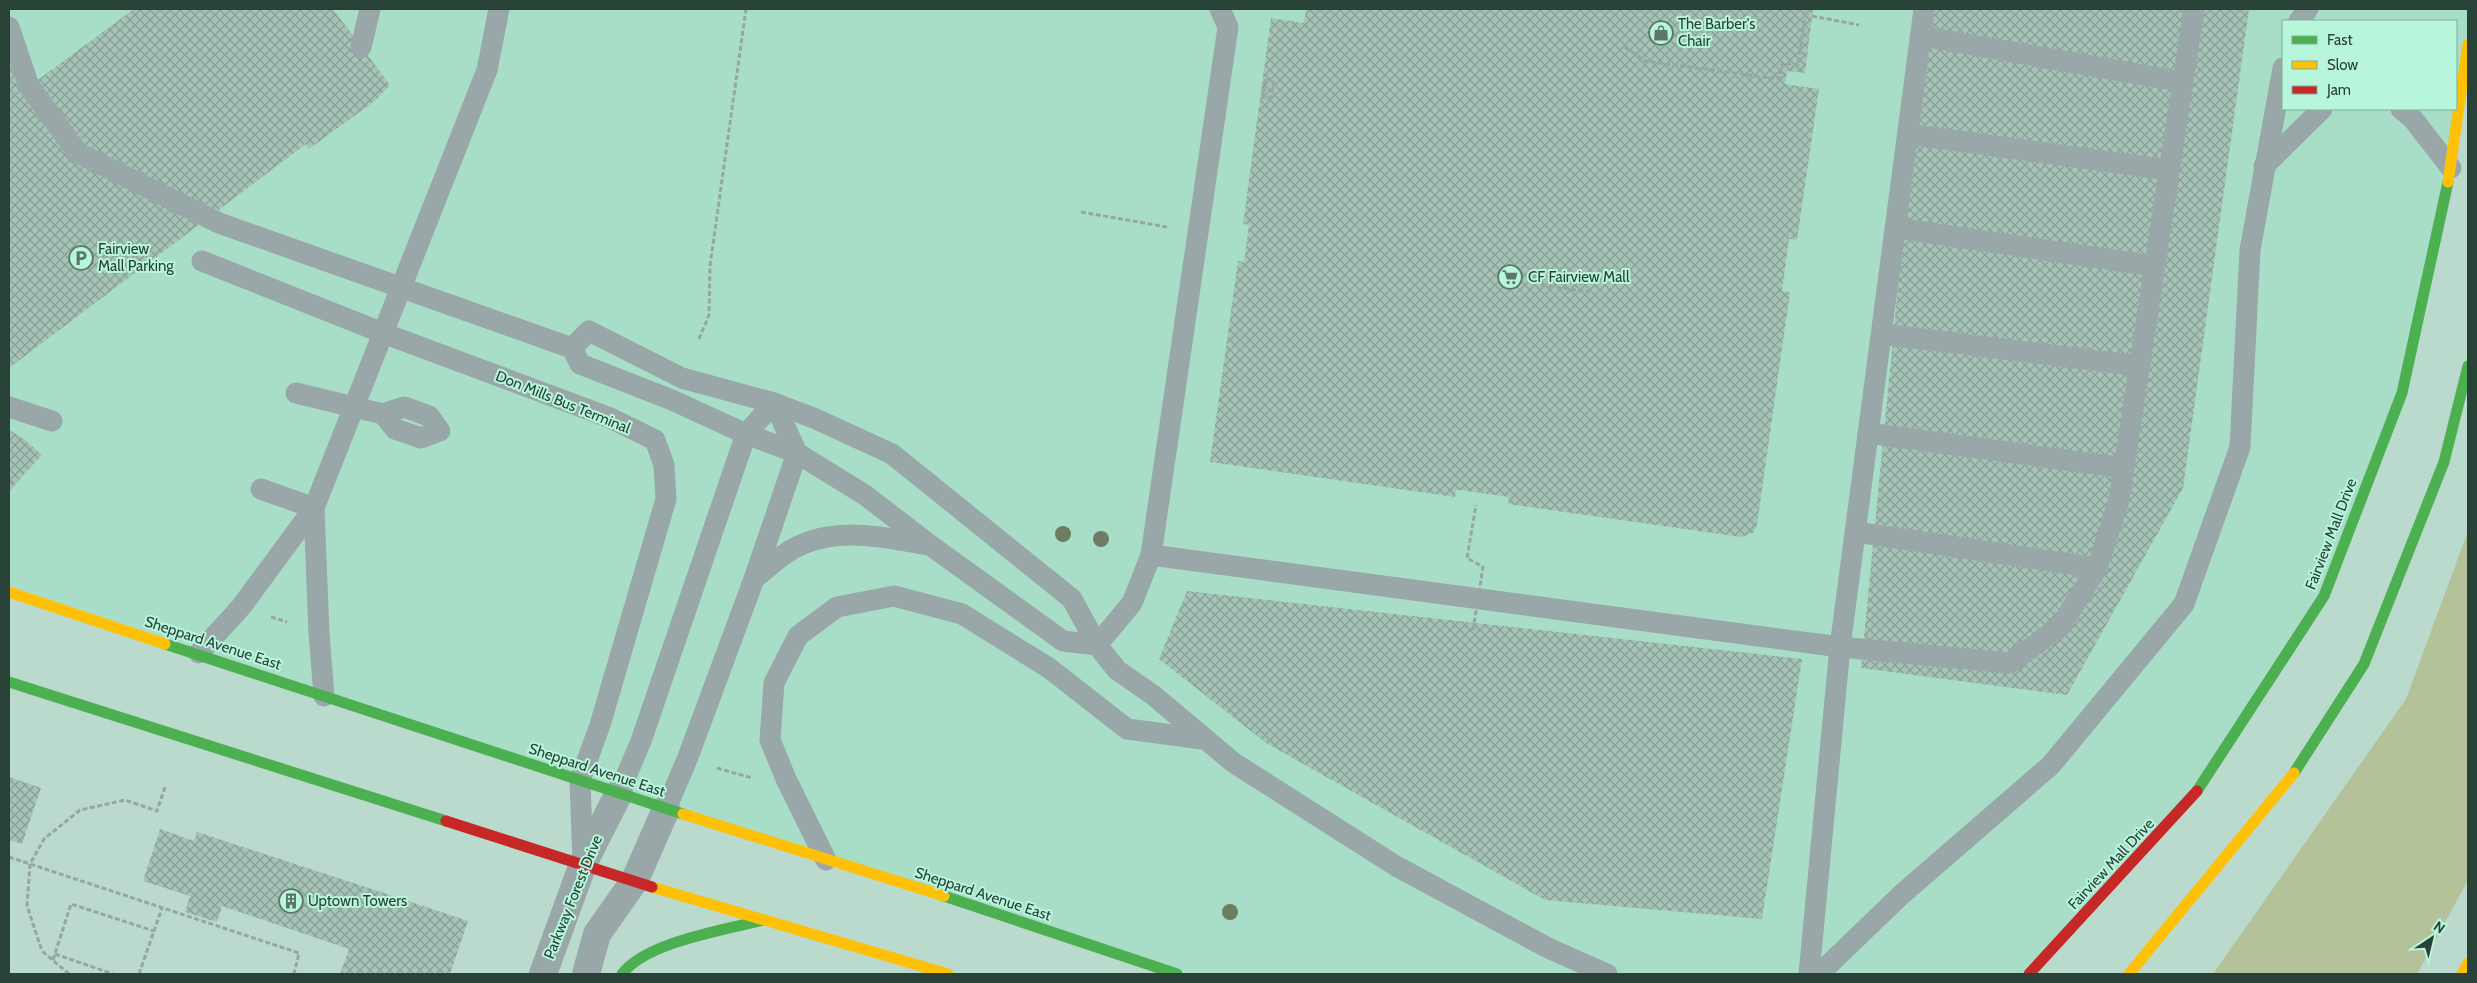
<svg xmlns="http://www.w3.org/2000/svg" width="2477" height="983" font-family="Cabin,sans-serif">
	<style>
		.built { fill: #a8dec8; fill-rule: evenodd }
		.grass { fill: #b4c299 }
		.building { fill: url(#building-cross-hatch) }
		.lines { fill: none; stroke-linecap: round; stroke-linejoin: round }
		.path { stroke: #95a6a4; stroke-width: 3; stroke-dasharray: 5 2.5; stroke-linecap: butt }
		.lane { stroke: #99a7a9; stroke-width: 21 }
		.street { stroke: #99a7a9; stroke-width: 28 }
		.fast { stroke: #4caf50; stroke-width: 11 }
		.slow { stroke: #ffc107; stroke-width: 11 }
		.jam { stroke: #c62828; stroke-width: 11 }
		.path-bridge { stroke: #95a6a4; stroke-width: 3; stroke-dasharray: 5 2.5; stroke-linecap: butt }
		.tree { fill: #6e7c64 }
		.labels { text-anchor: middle; stroke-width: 4; stroke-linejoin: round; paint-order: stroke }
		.poi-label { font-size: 15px; fill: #284237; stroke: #b8f6dc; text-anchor: start }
		.street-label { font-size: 15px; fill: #284237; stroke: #b8f6dc }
	</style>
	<defs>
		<pattern id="building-cross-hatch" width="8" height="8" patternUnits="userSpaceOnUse" patternTransform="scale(1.25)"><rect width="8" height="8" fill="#a5c3b7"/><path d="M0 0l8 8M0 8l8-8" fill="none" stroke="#86a096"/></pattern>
	</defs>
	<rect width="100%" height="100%" fill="#b9dacc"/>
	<!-- built -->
	<path class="built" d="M9,9H2468V44L2402,393L2324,596L2194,796L2029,974H1177L9,592ZM2283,21H2456V109H2283Z"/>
	<!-- grass -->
	<polygon class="grass" points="2468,531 2468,880 2417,974 2213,974 2406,699"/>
	<!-- building -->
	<g class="building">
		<polygon points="134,9 333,9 390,85 376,100 309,149 306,144 9,368 9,47 35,82"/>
		<polygon points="1306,9 1813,9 1805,73 1787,71 1785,84 1819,89 1797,240 1789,239 1782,291 1790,292 1757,525 1753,533 1741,537 1508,504 1509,497 1460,490 1456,490 1455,497 1210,462 1238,261 1244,262 1249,225 1243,224 1271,18 1304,23"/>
		<polygon points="1925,9 2249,9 2183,488 2067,695 1861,668"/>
		<polygon points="9,430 24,439 42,455 9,491"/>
		<polygon points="1187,591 1802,659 1762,919 1545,900 1266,743 1159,659"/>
		<polygon points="9,777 41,788 22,844 9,840"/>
		<polygon points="160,829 194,841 197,832 396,897 395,902 403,905 405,900 468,921 450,974 340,974 349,949 222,906 217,922 185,912 190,896 143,881"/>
	</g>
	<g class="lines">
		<!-- path -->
		<g class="path">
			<polyline points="1812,16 1859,25"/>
			<polyline points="1625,47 1645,61 1779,79 1782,63 1798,65 1806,9"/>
			<polyline points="1263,99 1266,78 1274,80 1270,102"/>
			<polyline points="1081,212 1167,227"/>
			<polyline points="1533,277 1582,284"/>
			<polyline points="1541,285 1590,292"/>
			<polyline points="699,339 709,315 710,266 746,9"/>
			<polyline points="9,482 15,484"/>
			<polyline points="271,617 287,622"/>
			<polyline points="717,768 752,778"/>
			<polyline points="9,857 299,953 294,974"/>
			<polyline points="55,954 113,974"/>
			<polyline points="53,960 71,904 154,931"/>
			<polyline points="69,974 42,951 27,906 30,864 44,839 80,810 125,800 157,811 165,787"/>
			<polyline points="139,974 162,908"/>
		</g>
		<!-- lane -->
		<g class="lane">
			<polyline points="2299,21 2308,9"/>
			<polyline points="9,27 29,86 78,153 219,223 572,348 580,364 672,400 746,434 797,453 865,495 930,545 1063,641 1097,645"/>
			<polyline points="1921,36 2183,82"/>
			<polyline points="361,47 370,9"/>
			<polyline points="2401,109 2413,119 2451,168"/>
			<polyline points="1908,134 2169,170"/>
			<polyline points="2264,166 2322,109"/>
			<polyline points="1896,228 2154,266"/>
			<polyline points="202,261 383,333 608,417 655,440 664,465 666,499 600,725 580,780 583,864"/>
			<polyline points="1882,334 2140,366"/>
			<polyline points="572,348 589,331 682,378 774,403 816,419 892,454 1072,599 1097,645 1117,670 1153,695 1234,763 1396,866 1548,948 1607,974"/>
			<polyline points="296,393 383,414 404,407 429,416 440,431 421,438 395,429 383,414"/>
			<polyline points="9,407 52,421"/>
			<polyline points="1868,433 2124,468"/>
			<polyline points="261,489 314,508"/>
			<polyline points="314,508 319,633 324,696"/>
			<polyline points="1856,532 2097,568"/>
			<polyline points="1151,555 1840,647 2010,663 2061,626 2097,568 2119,500 2194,9"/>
			<path d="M754,579C766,569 778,558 791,550C834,525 883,537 928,545"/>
			<polyline points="1097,645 1132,603 1151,555 1228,27 1220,9"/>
			<polyline points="199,653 241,607 314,508 487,70 499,9"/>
			<polyline points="619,793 641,741 746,434 774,403 797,453 754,579 688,757 666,809"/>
			<polyline points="826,860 786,779 770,740 774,683 798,636 837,607 894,596 962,614 1049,668 1127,729 1202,739"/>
			<polyline points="1809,974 1840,647 1924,9"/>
			<polyline points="1819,974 1901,895 2051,765 2184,604 2240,447 2250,250 2283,68"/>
		</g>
		<!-- street -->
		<g class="street">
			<polyline points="543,974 583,864 619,793"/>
			<polyline points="586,974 597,934 635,880 666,809"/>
		</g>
		<!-- fast -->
		<g class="fast">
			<polyline points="165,644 683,814"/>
			<polyline points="9,682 446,821"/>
			<polyline points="2294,773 2364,664 2444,462 2468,366"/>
			<polyline points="2197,791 2324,596 2402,393 2448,182"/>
			<polyline points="944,896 1177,974"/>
			<path d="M622,974C646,942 724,930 763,920"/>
		</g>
		<!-- slow -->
		<g class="slow">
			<polyline points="2448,182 2468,44"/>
			<polyline points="9,592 165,644"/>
			<polyline points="683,814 944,896"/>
			<polyline points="652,887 948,974"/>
			<polyline points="2129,974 2294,773"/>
			<polyline points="2462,974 2468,963"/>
		</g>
		<!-- jam -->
		<g class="jam">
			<polyline points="446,821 652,887"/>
			<polyline points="2029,974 2197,791"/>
		</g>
		<!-- path-bridge -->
		<polyline class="path-bridge" points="1473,630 1483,567 1467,558 1476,505"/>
	</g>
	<!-- trees -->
	<g class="tree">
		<circle cx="1063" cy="534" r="8"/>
		<circle cx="1101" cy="539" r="8"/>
		<circle cx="1230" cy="912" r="8"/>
	</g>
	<!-- icons -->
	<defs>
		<g id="shop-ring" transform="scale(1.25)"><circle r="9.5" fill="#b8f6dc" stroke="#5b776b" stroke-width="1.5"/><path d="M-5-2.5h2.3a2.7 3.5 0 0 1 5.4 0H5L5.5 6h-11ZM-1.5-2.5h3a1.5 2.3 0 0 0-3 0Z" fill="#5b776b"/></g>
		<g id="parking-ring" transform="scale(1.25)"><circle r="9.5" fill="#b8f6dc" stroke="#5b776b" stroke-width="1.5"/><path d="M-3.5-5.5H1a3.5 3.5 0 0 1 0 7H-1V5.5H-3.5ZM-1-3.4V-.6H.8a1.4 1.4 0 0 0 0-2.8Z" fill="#5b776b"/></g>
		<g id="supermarket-ring" transform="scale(1.25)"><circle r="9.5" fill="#b8f6dc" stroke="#5b776b" stroke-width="1.5"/><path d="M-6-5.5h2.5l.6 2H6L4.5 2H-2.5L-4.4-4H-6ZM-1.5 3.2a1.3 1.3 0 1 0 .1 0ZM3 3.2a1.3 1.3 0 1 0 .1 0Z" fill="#5b776b"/></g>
		<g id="building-ring" transform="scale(1.25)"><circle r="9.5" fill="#b8f6dc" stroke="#5b776b" stroke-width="1.5"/><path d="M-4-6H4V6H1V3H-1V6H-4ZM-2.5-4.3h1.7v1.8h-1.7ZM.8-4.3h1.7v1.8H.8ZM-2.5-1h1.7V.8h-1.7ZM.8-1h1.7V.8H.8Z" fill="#5b776b"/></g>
	</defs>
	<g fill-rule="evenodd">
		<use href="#shop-ring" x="1661" y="33"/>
		<use href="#parking-ring" x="81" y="258"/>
		<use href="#supermarket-ring" x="1510" y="277"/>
		<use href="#building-ring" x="291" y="901"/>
	</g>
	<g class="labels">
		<!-- poi labels -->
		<g class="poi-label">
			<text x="1678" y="29">The Barber's<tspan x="1678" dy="17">Chair</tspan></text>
			<text x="98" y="254">Fairview<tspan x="98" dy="17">Mall Parking</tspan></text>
			<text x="1528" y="282">CF Fairview Mall</text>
			<text x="308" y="906">Uptown Towers</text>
		</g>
		<!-- street labels -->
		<g class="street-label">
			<text transform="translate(563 402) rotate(22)" y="5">Don Mills Bus Terminal</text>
			<text transform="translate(2331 534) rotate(-69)" y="5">Fairview Mall Drive</text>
			<text transform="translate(213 643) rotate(18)" y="5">Sheppard Avenue East</text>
			<text transform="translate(597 770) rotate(18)" y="5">Sheppard Avenue East</text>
			<text transform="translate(2111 864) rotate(-47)" y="5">Fairview Mall Drive</text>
			<text transform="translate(983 894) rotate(18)" y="5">Sheppard Avenue East</text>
			<text transform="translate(573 897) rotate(-68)" y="5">Parkway Forest Drive</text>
		</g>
	</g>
	<!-- border -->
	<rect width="2477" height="983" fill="none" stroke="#284237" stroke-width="20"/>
	<!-- legend -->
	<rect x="2282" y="20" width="175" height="90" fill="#b8f6dc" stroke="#7eae9a"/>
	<rect x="2292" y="36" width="25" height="8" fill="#4caf50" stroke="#7eae9a"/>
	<text x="2327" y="45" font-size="15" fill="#284237">Fast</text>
	<rect x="2292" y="61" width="25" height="8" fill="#ffc107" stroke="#7eae9a"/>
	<text x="2327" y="70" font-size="15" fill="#284237">Slow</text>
	<rect x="2292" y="86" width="25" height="8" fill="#c62828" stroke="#7eae9a"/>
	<text x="2327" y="95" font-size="15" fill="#284237">Jam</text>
	<!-- north arrow -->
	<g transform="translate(2432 938) rotate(35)" stroke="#b8f6dc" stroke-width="4" paint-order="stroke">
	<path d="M0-4L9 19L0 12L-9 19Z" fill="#284237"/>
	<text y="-8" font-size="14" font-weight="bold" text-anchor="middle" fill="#284237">N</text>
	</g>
</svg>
